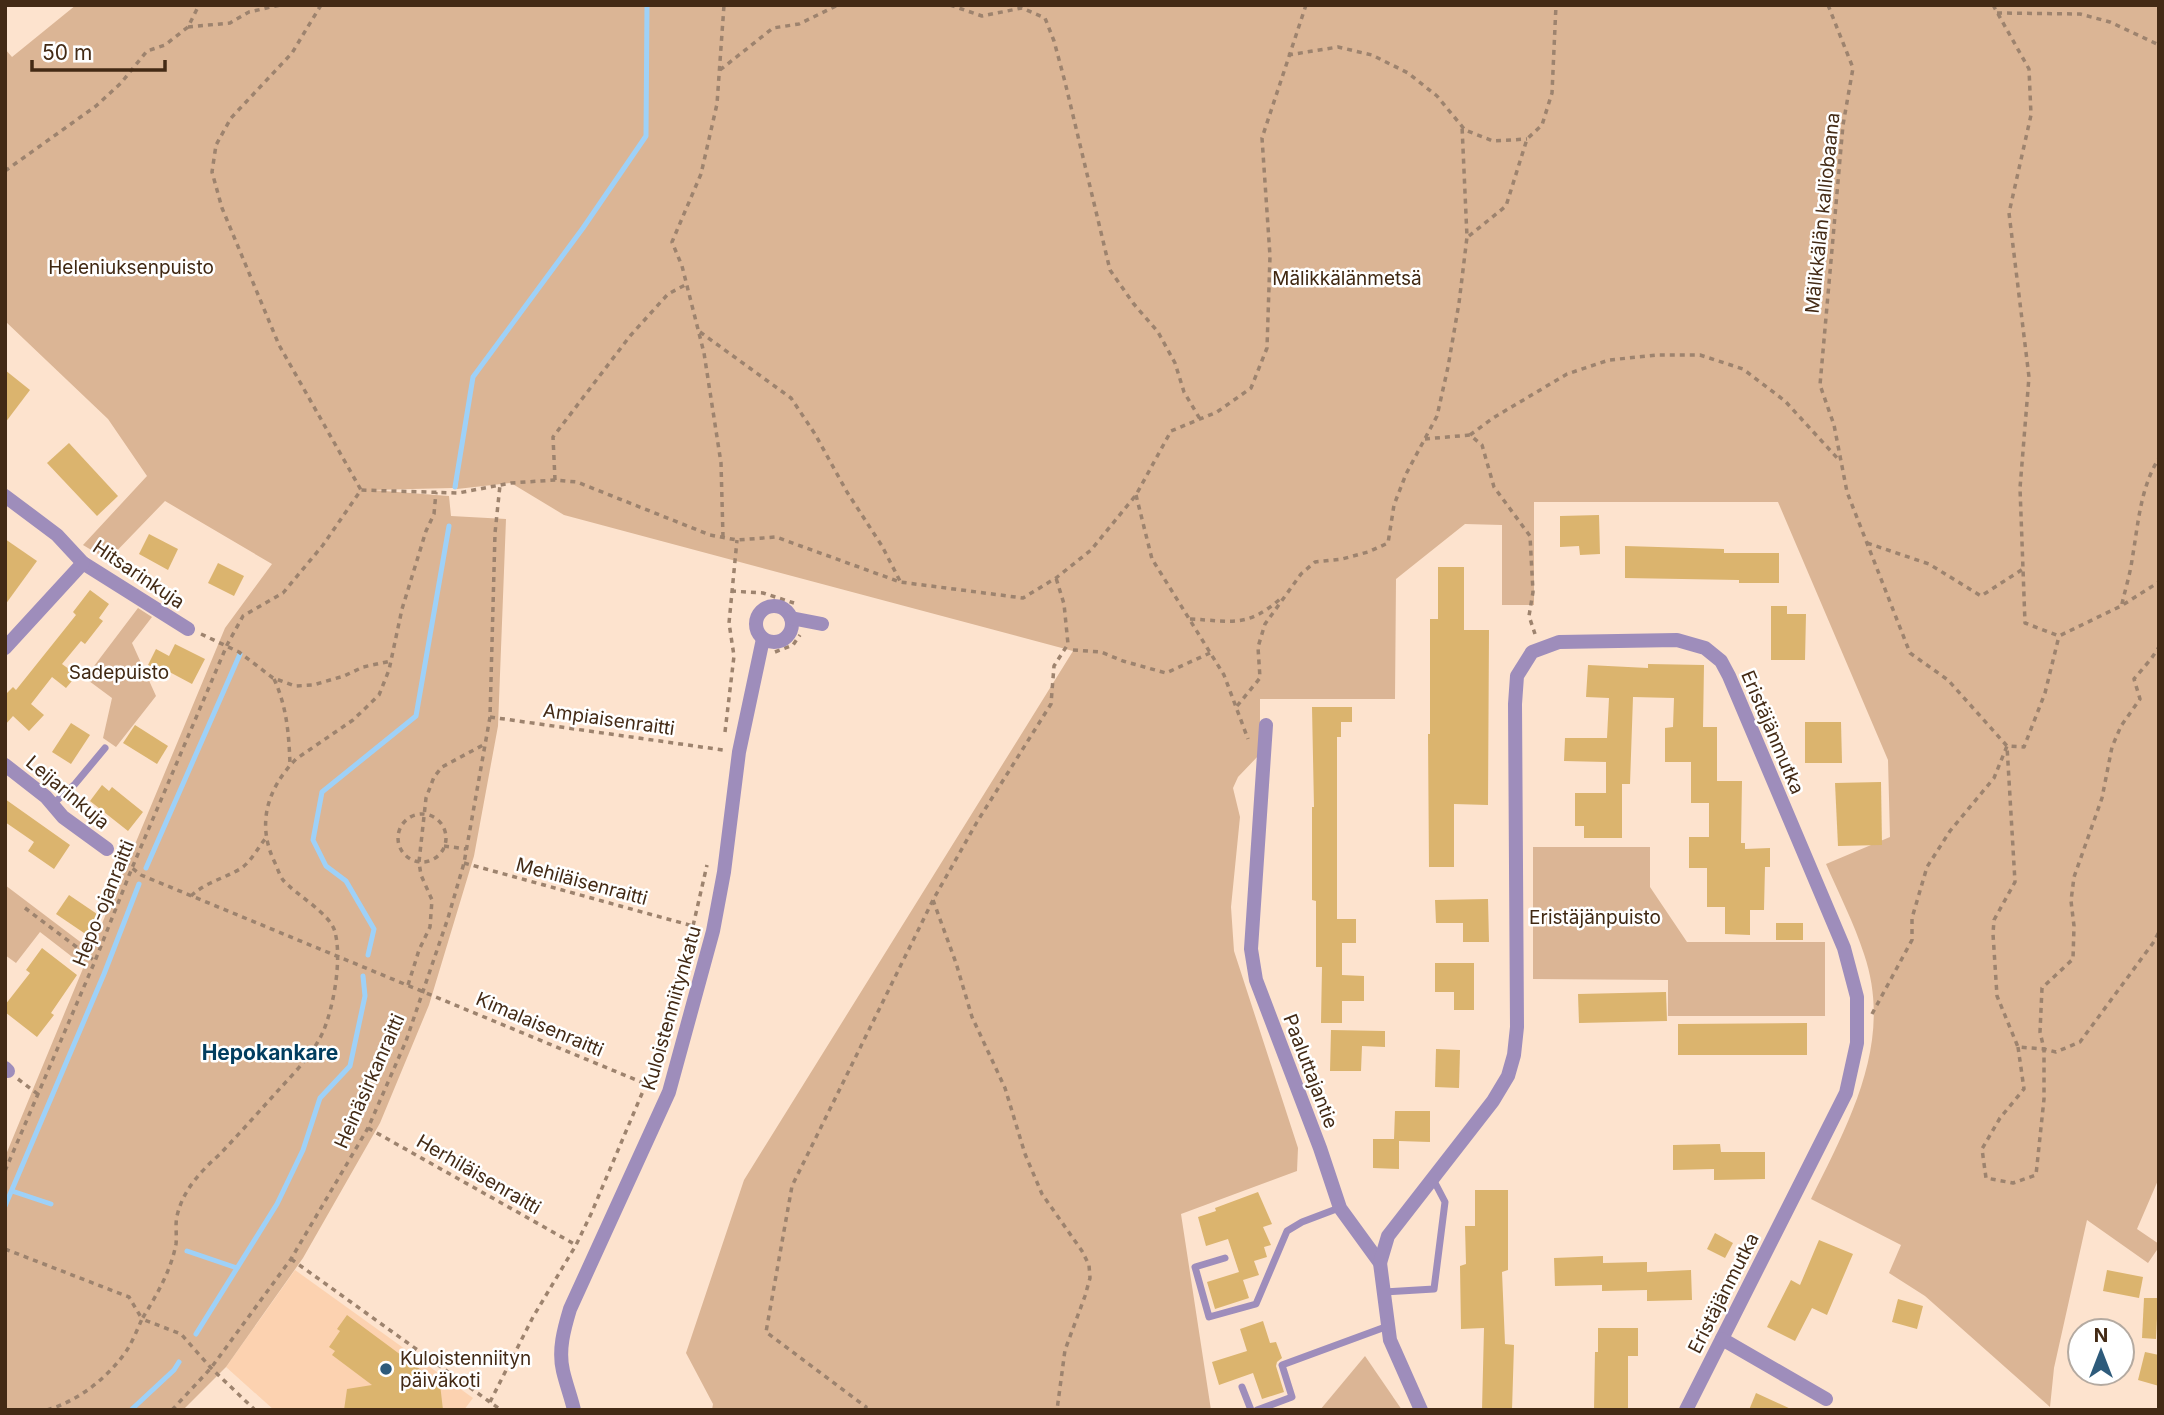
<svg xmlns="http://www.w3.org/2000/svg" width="2164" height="1415" font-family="Inter,sans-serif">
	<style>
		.built { fill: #fcd2b0 }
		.green { fill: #dbb595 }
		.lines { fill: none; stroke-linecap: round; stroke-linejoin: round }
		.stream { stroke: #9ed1f8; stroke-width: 5 }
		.building { fill: #dbb46e }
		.path { stroke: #9d836e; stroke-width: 3.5; stroke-dasharray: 5 5; stroke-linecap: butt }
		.lane { stroke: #9e8dbb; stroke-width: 7 }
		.street { stroke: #9e8dbb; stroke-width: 14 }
		.poi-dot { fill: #2e5b7b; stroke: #fff; stroke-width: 2.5 }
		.labels { text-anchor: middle; stroke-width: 5; stroke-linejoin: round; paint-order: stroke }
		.street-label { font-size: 19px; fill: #432a15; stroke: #fff }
		.park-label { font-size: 19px; fill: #402812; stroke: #fff }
		.poi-label { font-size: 19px; fill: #432a15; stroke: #fff; text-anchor: start }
		.neighbourhood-label { font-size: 21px; font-weight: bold; fill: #013d5f; stroke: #fff }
	</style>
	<rect width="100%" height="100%" fill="#fde3ce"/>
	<!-- built -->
	<polygon class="built" points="295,1270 473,1398 464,1410 274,1410 226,1367"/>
	<!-- green -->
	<g class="green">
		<path d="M76,5H2159V1178L2137,1229L2159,1244V1247L2148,1263L2087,1220L2054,1368L2050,1407L1925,1296L1889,1273L1901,1245L1811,1199C1849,1122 1894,1042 1864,954C1854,923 1839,894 1826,864L1890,837L1888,760L1778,502H1534V605H1502V525L1465,524L1396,579L1395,699H1260V754L1238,777L1233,788L1240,817L1231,907L1234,951L1298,1148L1297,1171L1181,1214L1211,1410H712L713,1404L686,1353L744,1180L1073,651L564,515L511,483L457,489L468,404L453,488L371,490L449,496L451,516L506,519L498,726L474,856L429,1005L380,1123L303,1258L226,1367L183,1410H5V1157L84,966L40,932L16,963L5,955V885L91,950L225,628L272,564L165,501L108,560L83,545L147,476L108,419L5,321V49L12,57Z"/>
		<polygon points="138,608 152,617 132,643 156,696 116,747 103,738 112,698 85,678"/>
		<polygon points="1533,847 1650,847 1650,887 1687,942 1825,942 1825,1016 1668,1016 1668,980 1533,979"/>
		<polygon points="1365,1356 1402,1410 1320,1410"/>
	</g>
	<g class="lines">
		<!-- stream -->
		<g class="stream">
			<polyline points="455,487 473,377 583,228 646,136 647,5"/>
			<polyline points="146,868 240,654"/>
			<polyline points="368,955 374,929 346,881 326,866 313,840 322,792 416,716 449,526"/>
			<polyline points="12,1191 51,1204"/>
			<polyline points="5,1206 104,974 139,884"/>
			<polyline points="187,1251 237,1268"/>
			<polyline points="196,1334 277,1204 303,1150 320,1098 350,1066 365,996 363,976"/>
			<polyline points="131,1410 174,1370 179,1362"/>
		</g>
	</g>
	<!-- building -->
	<g class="building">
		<polygon points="5,370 30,390 5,423"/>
		<polygon points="69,443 118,496 97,516 47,463"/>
		<polygon points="1599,515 1600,554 1580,555 1579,546 1560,547 1560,516"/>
		<polygon points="149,534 178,549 168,570 139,554"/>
		<polygon points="5,539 37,561 5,605"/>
		<polygon points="1625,546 1724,549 1724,553 1779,553 1779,583 1739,583 1739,580 1625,578"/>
		<polygon points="218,563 244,576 234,596 208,583"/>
		<polygon points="1438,567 1464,567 1464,630 1489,630 1488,805 1454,804 1454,867 1429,867 1428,734 1430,734 1430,619 1438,619"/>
		<polygon points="90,590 109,604 99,618 103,621 85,644 81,641 62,664 77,675 66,688 52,677 31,704 44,715 29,731 13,716 5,725 5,695 13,687 16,690 76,615 73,612"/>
		<polygon points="1771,606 1787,606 1787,614 1806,614 1805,660 1771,660"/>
		<polygon points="175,644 205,659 192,684 162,668 160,671 148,665 156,649 169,656"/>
		<polygon points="1648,664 1704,665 1703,727 1717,727 1717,781 1742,781 1741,843 1745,843 1745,849 1770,848 1770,867 1765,867 1764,910 1750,910 1750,935 1725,934 1725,907 1707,907 1707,868 1689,868 1689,837 1709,837 1709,803 1691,803 1691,762 1665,762 1665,728 1673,727 1674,698 1633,697 1630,784 1622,784 1622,838 1584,838 1584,826 1575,826 1575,793 1606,793 1606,762 1564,761 1565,738 1607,738 1609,698 1586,697 1588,665 1648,668"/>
		<polygon points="1312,707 1352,707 1352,722 1341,722 1341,737 1337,737 1337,919 1356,919 1356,943 1342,943 1342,975 1364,976 1364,1001 1342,1001 1342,1023 1321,1023 1322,967 1316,967 1316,901 1312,900 1312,807 1314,807"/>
		<polygon points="1805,722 1841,722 1842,763 1805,763"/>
		<polygon points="71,723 90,735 71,764 52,752"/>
		<polygon points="135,725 168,746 157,764 123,743"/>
		<polygon points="1881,782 1882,845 1838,846 1835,783"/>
		<polygon points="102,785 109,791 112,787 143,812 128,831 90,801"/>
		<polygon points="5,799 70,845 54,869 28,851 34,842 5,822"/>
		<polygon points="69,895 100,916 87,935 56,914"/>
		<polygon points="1488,899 1489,942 1463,942 1463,923 1436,923 1435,900"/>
		<rect x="1776" y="923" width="27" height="17"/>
		<polygon points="42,948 77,975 51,1013 54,1015 37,1037 5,1012 5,1005 30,973 26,970"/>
		<polygon points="1435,963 1474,963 1474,1010 1454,1010 1454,992 1435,992"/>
		<polygon points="1666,992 1667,1021 1579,1023 1578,994"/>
		<polygon points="1807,1023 1807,1055 1678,1055 1678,1024"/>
		<polygon points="1331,1030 1385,1031 1385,1047 1362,1046 1361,1071 1330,1071"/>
		<polygon points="1436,1049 1460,1050 1459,1088 1435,1087"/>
		<polygon points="1395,1111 1430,1111 1430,1142 1399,1141 1399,1169 1373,1168 1373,1139 1394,1139"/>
		<polygon points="1720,1144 1721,1152 1765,1152 1765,1179 1714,1180 1714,1169 1673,1170 1673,1145"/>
		<polygon points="1475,1190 1508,1190 1508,1270 1502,1272 1505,1344 1514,1345 1512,1410 1482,1410 1484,1328 1461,1329 1460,1266 1466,1264 1465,1226 1475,1226"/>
		<polygon points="1258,1192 1272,1224 1263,1227 1271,1245 1264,1247 1267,1257 1254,1261 1259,1275 1243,1280 1249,1298 1215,1309 1207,1282 1239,1272 1228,1239 1206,1246 1198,1217 1216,1211 1215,1208"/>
		<polygon points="1715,1233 1733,1243 1725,1258 1707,1249"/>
		<polygon points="1819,1240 1853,1254 1827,1315 1812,1308 1795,1341 1767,1327 1791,1280 1800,1285"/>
		<polygon points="1603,1256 1603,1263 1647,1262 1647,1272 1691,1270 1692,1300 1647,1301 1647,1290 1602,1291 1602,1285 1555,1286 1554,1258"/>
		<polygon points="2107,1270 2143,1277 2139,1298 2103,1291"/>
		<polygon points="2144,1298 2158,1298 2156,1339 2142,1338"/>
		<polygon points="1898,1299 1923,1306 1917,1329 1892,1322"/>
		<polygon points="347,1315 440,1384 443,1410 344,1410 347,1389 372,1385 332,1355 335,1351 329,1347 340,1331 337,1329"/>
		<polygon points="1263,1321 1270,1343 1276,1342 1282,1358 1277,1362 1276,1366 1284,1392 1262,1399 1253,1373 1219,1385 1212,1362 1247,1351 1240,1329"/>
		<polygon points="1598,1328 1638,1328 1638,1356 1628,1356 1628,1410 1594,1410 1595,1352 1598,1352"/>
		<polygon points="2145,1352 2159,1355 2159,1386 2138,1380"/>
		<polygon points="1756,1393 1793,1410 1749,1410"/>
	</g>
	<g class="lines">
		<!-- path -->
		<g class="path">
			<polyline points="321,5 292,53 231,118 216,145 212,172 222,208 279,345 361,490"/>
			<polyline points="950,5 982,16 1022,8 1045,18 1054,41 1065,82 1110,270 1133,303 1158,332 1175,363 1184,392 1200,419"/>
			<polyline points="1828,5 1853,68 1843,125 1820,385 1834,425 1847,492 1910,653 1948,680 2007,746 2015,882 1994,920 1993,934 1997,996 2018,1047 2044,1049 2056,1052 2080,1042 2153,943 2159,932"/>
			<polyline points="1993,5 2029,69 2031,115 2009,213 2029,377 2020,488 2025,623 2059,636 2121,606 2159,582"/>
			<polyline points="1997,13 2080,14 2110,22 2159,45"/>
			<polyline points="188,27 230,23 249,12 280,5"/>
			<polyline points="1288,55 1338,47 1372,55 1408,73 1437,96 1465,130 1493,141 1527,139"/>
			<polyline points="720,70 773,28 799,24 838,5"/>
			<polyline points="5,171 96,106 121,83 147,51 165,45 188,27 199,5"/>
			<polyline points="1469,236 1506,206 1527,139 1542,125 1552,93 1556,5"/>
			<polyline points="700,332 791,398 815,434 847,492 882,546 900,581"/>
			<polyline points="1470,435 1493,418 1567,374 1609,360 1658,355 1700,355 1743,369 1785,401 1839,460"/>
			<polyline points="1425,439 1470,435 1482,445 1494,487 1530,536 1533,592 1529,616 1535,634"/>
			<polyline points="555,480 553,437 630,336 668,294 687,284"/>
			<polyline points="1136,495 1152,559 1224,675 1248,739"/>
			<polyline points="723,537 721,463 704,353 682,266 672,242 701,174 717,104 724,5"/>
			<polyline points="1867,543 1929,564 1981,596 2023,569"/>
			<polyline points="731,591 763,593 794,603"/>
			<path d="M2122,604C2125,590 2130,575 2132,560C2138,526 2140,488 2159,458"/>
			<path d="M1190,619C1232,621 1247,628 1280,599"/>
			<polyline points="201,634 239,652 273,678 295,686 313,685 344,676 363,667 391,661"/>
			<polyline points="1073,650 1101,652 1123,661 1166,673 1210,653"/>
			<polyline points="775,652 793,645 800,635"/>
			<path d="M274,679C287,707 289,735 290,765"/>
			<polyline points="1237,706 1260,678 1258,647 1265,624 1301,574 1315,562 1342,559 1368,552 1388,543 1394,505 1406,474 1437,416 1448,367 1459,303 1467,237 1462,126"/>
			<polyline points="490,717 723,750"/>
			<polyline points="725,732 734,656 729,623 737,540"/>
			<circle cx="422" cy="838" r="24"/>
			<polyline points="444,846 466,849"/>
			<polyline points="117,856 141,875 646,1084"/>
			<polyline points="464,863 693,926"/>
			<path d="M191,896C206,882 223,879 240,869C251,862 257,849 265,839"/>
			<polyline points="933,900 956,963 972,1017 1005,1088 1025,1154 1042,1194 1082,1251 1089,1265 1090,1278 1085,1296 1065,1350 1057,1410"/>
			<polyline points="25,908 95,961"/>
			<polyline points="408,985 419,950 430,927 432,900 421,875 419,862 426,798 434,777 442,767 485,744"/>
			<polyline points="1872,1014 1912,940 1912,918 1927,867 1950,831 1994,778 2007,746 2024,747 2045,693 2059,636"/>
			<polyline points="2018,1047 2024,1089 2000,1118 1982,1149 1986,1178 2013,1183 2036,1175 2044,1099 2044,1049 2040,1032 2042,988 2073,959 2074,926 2071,901 2074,877 2102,798 2112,747 2121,726 2140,699 2134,679 2151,659 2159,647"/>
			<polyline points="18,1079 39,1095"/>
			<polyline points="368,1128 576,1245"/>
			<polyline points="5,1171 95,961 132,868 227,645 243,616 283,593 323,545 361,490 458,493 511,483 555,480 577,482 710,535 737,540 776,537 900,582 1023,598 1056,578 1091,550 1136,495 1171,431 1217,412 1251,388 1267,348 1270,256 1262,138 1306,5"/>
			<path d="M5,1249L129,1297L142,1319C156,1296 171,1271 176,1244C177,1235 175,1225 177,1216C183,1190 200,1172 220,1154C238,1135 256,1115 274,1095C291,1076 312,1056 323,1032C334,1006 342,959 335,932C331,914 295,894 283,880C280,876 278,870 276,865C256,826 266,790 296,759L353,720L379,695L389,670L402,609L426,531L434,514L436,492"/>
			<polyline points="291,1259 501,1410"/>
			<polyline points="490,1402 533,1317 576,1245 591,1214 646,1084 693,926 707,865"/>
			<path d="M47,1410C78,1401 106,1379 125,1353C132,1343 137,1330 142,1319L181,1334L211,1368L255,1410"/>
			<polyline points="172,1410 211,1368 291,1259 368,1128 406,1041 448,918 464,863 490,717 495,533 500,485"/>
			<polyline points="865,1410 866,1407 766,1332 792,1186 933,900 977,822 1051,704 1054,666 1068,644 1064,604 1056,578"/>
		</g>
		<!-- lane -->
		<g class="lane">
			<polyline points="53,804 75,784 105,748"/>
			<polyline points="1225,1258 1195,1267 1209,1317 1256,1304 1287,1231 1302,1222 1339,1208"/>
			<polyline points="1384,1292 1434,1289 1445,1202 1433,1179"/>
			<polyline points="1242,1387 1251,1410"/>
			<polyline points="1257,1410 1292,1397 1282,1365 1388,1326"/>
		</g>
		<!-- street -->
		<g class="street">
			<polyline points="5,496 57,535 83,563 188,629"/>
			<circle cx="774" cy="624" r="18"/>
			<polyline points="791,618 822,624"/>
			<polyline points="5,648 83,563"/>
			<polyline points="1266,725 1251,949 1256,980 1320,1148 1340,1208 1380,1263 1390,1340 1421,1410"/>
			<polyline points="5,765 46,797 63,817 107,849"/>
			<polyline points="5,1068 8,1071"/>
			<polyline points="1380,1263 1388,1236 1493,1101 1508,1076 1514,1055 1517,1027 1515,704 1517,676 1532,652 1559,642 1677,640 1705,648 1721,661 1729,676 1844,948 1857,997 1857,1043 1846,1093 1686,1410"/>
			<polyline points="1722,1339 1826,1399"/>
			<path d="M574,1410C571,1397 566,1384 563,1371C558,1350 564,1329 570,1309L669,1092L713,931L724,872L739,752L763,639"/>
		</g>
	</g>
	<!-- markers -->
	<circle class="poi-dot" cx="386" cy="1369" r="7"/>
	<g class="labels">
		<!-- street labels -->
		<g class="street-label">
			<text transform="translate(1822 213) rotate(-84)" y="7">Mälikkälän kalliobaana</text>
			<text transform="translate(139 574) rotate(34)" y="7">Hitsarinkuja</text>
			<text transform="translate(609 719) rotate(8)" y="7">Ampiaisenraitti</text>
			<text transform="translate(1773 732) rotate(67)" y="7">Eristäjänmutka</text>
			<text transform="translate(68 792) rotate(40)" y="7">Leijarinkuja</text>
			<text transform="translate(582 881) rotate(15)" y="7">Mehiläisenraitti</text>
			<text transform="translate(103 903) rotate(-68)" y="7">Hepo-ojanraitti</text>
			<text transform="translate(671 1008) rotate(-74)" y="7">Kuloistenniitynkatu</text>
			<text transform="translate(540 1024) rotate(23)" y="7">Kimalaisenraitti</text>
			<text transform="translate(1311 1071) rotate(69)" y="7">Paaluttajantie</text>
			<text transform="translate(369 1081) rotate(-66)" y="7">Heinäsirkanraitti</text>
			<text transform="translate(479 1174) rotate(30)" y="7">Herhiläisenraitti</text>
			<text transform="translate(1723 1293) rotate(-63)" y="7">Eristäjänmutka</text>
		</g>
		<!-- park labels -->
		<g class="park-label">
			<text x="131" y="274">Heleniuksenpuisto</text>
			<text x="1347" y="285">Mälikkälänmetsä</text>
			<text x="119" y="679">Sadepuisto</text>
			<text x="1595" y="924">Eristäjänpuisto</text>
		</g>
		<!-- poi labels -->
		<g class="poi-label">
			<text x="400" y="1365">Kuloistenniityn<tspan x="400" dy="22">päiväkoti</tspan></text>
		</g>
		<!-- neighbourhood labels -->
		<g class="neighbourhood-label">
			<text x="270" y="1060">Hepokankare</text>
		</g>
	</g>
	<!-- border -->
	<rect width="2164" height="1415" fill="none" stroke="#432a15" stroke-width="14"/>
	<!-- north arrow -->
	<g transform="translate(2101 1352)"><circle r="33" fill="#ffffff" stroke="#b4aaa1" stroke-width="2"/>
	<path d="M0-5L12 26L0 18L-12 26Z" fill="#2e5b7b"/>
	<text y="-10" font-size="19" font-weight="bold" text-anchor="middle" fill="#432a15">N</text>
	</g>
	<!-- scale -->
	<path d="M32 60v10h133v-10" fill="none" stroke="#432a15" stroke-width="3.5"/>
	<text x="42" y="60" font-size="21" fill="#432a15" stroke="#ffffff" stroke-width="5" paint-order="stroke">50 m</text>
</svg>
